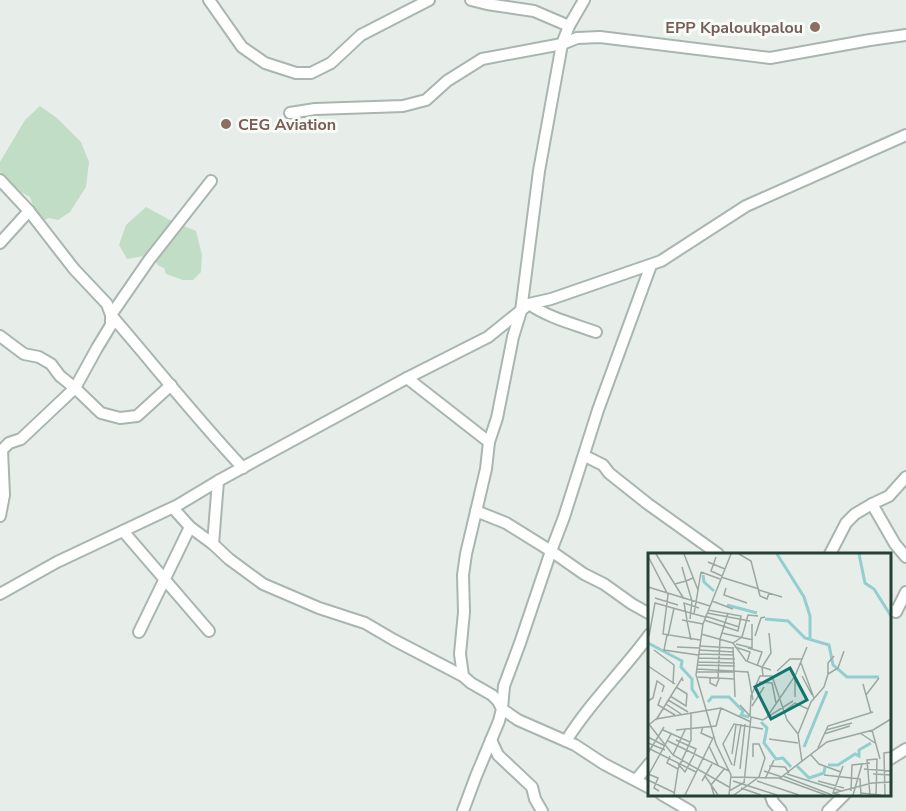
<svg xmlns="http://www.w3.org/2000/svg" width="906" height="811" font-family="'Nunito Sans',sans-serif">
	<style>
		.green { fill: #c1ddc5 }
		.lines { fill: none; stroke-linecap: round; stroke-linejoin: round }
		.street-casing { stroke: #a9b6b0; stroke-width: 14 }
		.street { stroke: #fff; stroke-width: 10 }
		.education-dot { fill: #8d6e63; stroke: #f7fbf8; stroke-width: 2 }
		.labels { text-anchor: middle; stroke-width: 6; stroke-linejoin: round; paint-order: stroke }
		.education-label { font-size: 16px; font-weight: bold; fill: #785e54; stroke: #f7fbf8; text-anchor: end }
		.inset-river { fill: none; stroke: #93cecf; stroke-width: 3 }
		.inset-road { fill: none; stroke: #9aa8a2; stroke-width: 1.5 }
		.view { fill: #0f766e; fill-opacity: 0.15; stroke: #0f766e; stroke-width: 3 }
		.inset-edge { fill: none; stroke: #264035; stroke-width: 3 }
	</style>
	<rect width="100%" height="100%" fill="#e7eeea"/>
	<!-- green -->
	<g class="green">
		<polygon points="40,106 57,118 81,142 89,162 86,187 70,212 58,220 49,218 42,221 38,220 30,197 21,192 0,172 0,162 25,120"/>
		<polygon points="146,207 168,219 196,231 202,255 201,272 193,280 183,280 166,274 164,268 159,266 149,255 127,259 119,245 126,225"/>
	</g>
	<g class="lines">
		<!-- street casing -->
		<g class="street-casing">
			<g id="street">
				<polyline points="209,0 242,47 265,63 296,73 311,73 331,63 361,35 429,0"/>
				<polyline points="471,0 487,4 534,11 569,26"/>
				<polyline points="290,113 315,109 403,106 426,100 447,81 482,59 562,44 577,38 600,37 770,58 870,40 906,35"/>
				<path d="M0,180L29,211L74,269L107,304L111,315C155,366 197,419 243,468"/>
				<polyline points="0,243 29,211"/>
				<path d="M529,304C549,318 574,324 596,332"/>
				<polyline points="0,336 24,354 39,357 51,364 60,376 75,388 101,413 120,418 137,416 171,385"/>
				<polyline points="407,378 489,442"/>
				<polyline points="585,456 603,465 609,473 648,504 718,554"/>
				<polyline points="906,477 889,496 872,504 895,544 906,557"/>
				<polyline points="173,508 190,527 213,544 229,559 263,584 319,608 365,623 394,640 463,676"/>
				<polyline points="476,511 506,523 551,551 584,574 604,584 632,604 650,614"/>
				<polyline points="0,516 4,495 2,450 9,443 21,439 75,388 97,348 111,325 111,315 149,260 211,181"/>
				<polyline points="123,531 209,631"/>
				<polyline points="213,544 218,481"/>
				<polyline points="830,554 846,523 855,514 872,504"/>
				<polyline points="0,594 57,562 178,505 218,481 407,378 488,337 529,304 551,299 661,261 746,206 906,135"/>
				<polyline points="890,610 896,612 906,592"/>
				<polyline points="139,632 190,527"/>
				<polyline points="491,740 498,755 532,787 535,799 542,811"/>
				<path d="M566,741C590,702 623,671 650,634"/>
				<polyline points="890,759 906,749"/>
				<polyline points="636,780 650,763"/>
				<polyline points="650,788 604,764 575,745 518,720 502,709 504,686 520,643 551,551 564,517 598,410 651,265"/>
				<polyline points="661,794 690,811"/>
				<polyline points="770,794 773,802 781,811"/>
				<polyline points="463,811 476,776 499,721 502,709 498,701 492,695 471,683 463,676 460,654 464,612 463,575 466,554 486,469 489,442 497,418 513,337 521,311 539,171 562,44 569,26 584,0"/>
				<polyline points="828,811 845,794"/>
			</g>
		</g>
		<!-- street -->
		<use href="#street" class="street"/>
	</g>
	<!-- markers -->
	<g class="education-dot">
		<circle cx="815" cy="27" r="6"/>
		<circle cx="226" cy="124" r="6"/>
	</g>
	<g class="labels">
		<!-- education labels -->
		<g class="education-label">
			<text x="803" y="33">EPP Kpaloukpalou</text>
			<text x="238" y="130" text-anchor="start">CEG Aviation</text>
		</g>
	</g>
	<!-- overview -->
	<g transform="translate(648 553)">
		<rect width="243" height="243" fill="#e7eeea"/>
		<path class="inset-river" d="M129,1L156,44L162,63V85M211,1L217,30L226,36L243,63M55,22L56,29L66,38M79,52L109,60M117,66L140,68L157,85L181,92L185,112L199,124H231M0,90L34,108L33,114L44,126V136L50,145M60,149L64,144H81L95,158L93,162L101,164M113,169L119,175L116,190L128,206L135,205L143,214M156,194L179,138M180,212H190L207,201L211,203V197L223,190M149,213L161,225L176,220L177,214"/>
		<path class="inset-road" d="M8,1L36,46M36,1L50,37L46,61M91,1L103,8L112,43L119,46L121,40M0,3L20,42L15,81L52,87M68,4L63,18L74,23M60,9L77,16M53,19L72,26M73,24L111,36M27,31L38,28L34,14M0,34L62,53M78,35L76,42L99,50M50,37L53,19M111,37L134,44M7,45L30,52M64,48L85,56M59,60L102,68M57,63L91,74M42,66L44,48L38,28L45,25M34,67L55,71M39,67L36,50L51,55M56,67L90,78L93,63L60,57M39,68L43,87M74,80L105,87M121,80L123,100L114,114L123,117M53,81L85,90L98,108L114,114L115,123H124L139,167L150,181M19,82L16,97L50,102M1,83L7,50L57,64M20,83L26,55M107,83L113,65L117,64M85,90L94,84L100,62L110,63M88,91L104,95V71M51,93L85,95M29,94L51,95M85,94L87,144M87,94L102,99L99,109M100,95L114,99L109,113M6,97L26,112L25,131M51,97L86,99M51,101L86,102M50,105L87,106M50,109L87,110M153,110L166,145M49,112L87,113M0,113L27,131M49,116L100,119L105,147M129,118L142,106H154M48,119H87M180,121V110L186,103M154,123L164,142M48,124L87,126M62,125V130L68,133L71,126M70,126L72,86L80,60M111,129L124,130L128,150M215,131L223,160M218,142L231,125M22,143L38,153L39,141L28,134M13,144L10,152L27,162M147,144V122M20,147L40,159M0,148L5,145L9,128L16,133L14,139M18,151L33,161M92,152L103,164L96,230M104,153L116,134M138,157L147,150L160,156M102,164L103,143L112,123H115M103,164L115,167L145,148M119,164L147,123L159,94M8,167L34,125L35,128M0,170L25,202L81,234M2,171L8,166L73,155L103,169M55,174L53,180L64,185M15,177L42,189M28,177L68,173L73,155M178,177L204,170M224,177L232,206M212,180L227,190M176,181L202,173M0,184L17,193M121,186L150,190M28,187L48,196L46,201M20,188L81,218M0,190L17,197M61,193L70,212M0,195L48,219M170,195L180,173L225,159M0,200L16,174M84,201L88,172M25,202L38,175M163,202L171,211L193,219M22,203L19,210L30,216M154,209L150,181L163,149L176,134L180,121L190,115L196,98M30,211L37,219L46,202M84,212L75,191L86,171L115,176M86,213L93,171M121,213L137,214L141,220M92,216L97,171M216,216L243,218M116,218L134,224M0,221L10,225L6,235L11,238M139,221L193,238M225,221L243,222M176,222L212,226L213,242M0,223L23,181M57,223L70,242M135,223L184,242M83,224L132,225L179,189L225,177L243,166M131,225L178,242M117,226L126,207M0,227L27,240M54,228L64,211M85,228L129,242M109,228L151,242M170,228L196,235M93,235L113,242M81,238L97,229M203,238L204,212L222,210M186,240L224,230L243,229M212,240L233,242M26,242L30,216L43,187V159M37,242L66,183M66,242L63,232L77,215M81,242L83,222L68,191L48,122L55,71L83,1M86,242L111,224L117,205L111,191H105V204M192,242L185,240L195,213M205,242L214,211M222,242L219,207L229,206L228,242M237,242L236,200L243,199"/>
		<path class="view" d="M142,115L159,147L123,166L107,134Z"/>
		<rect width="243" height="243" class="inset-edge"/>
	</g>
</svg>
